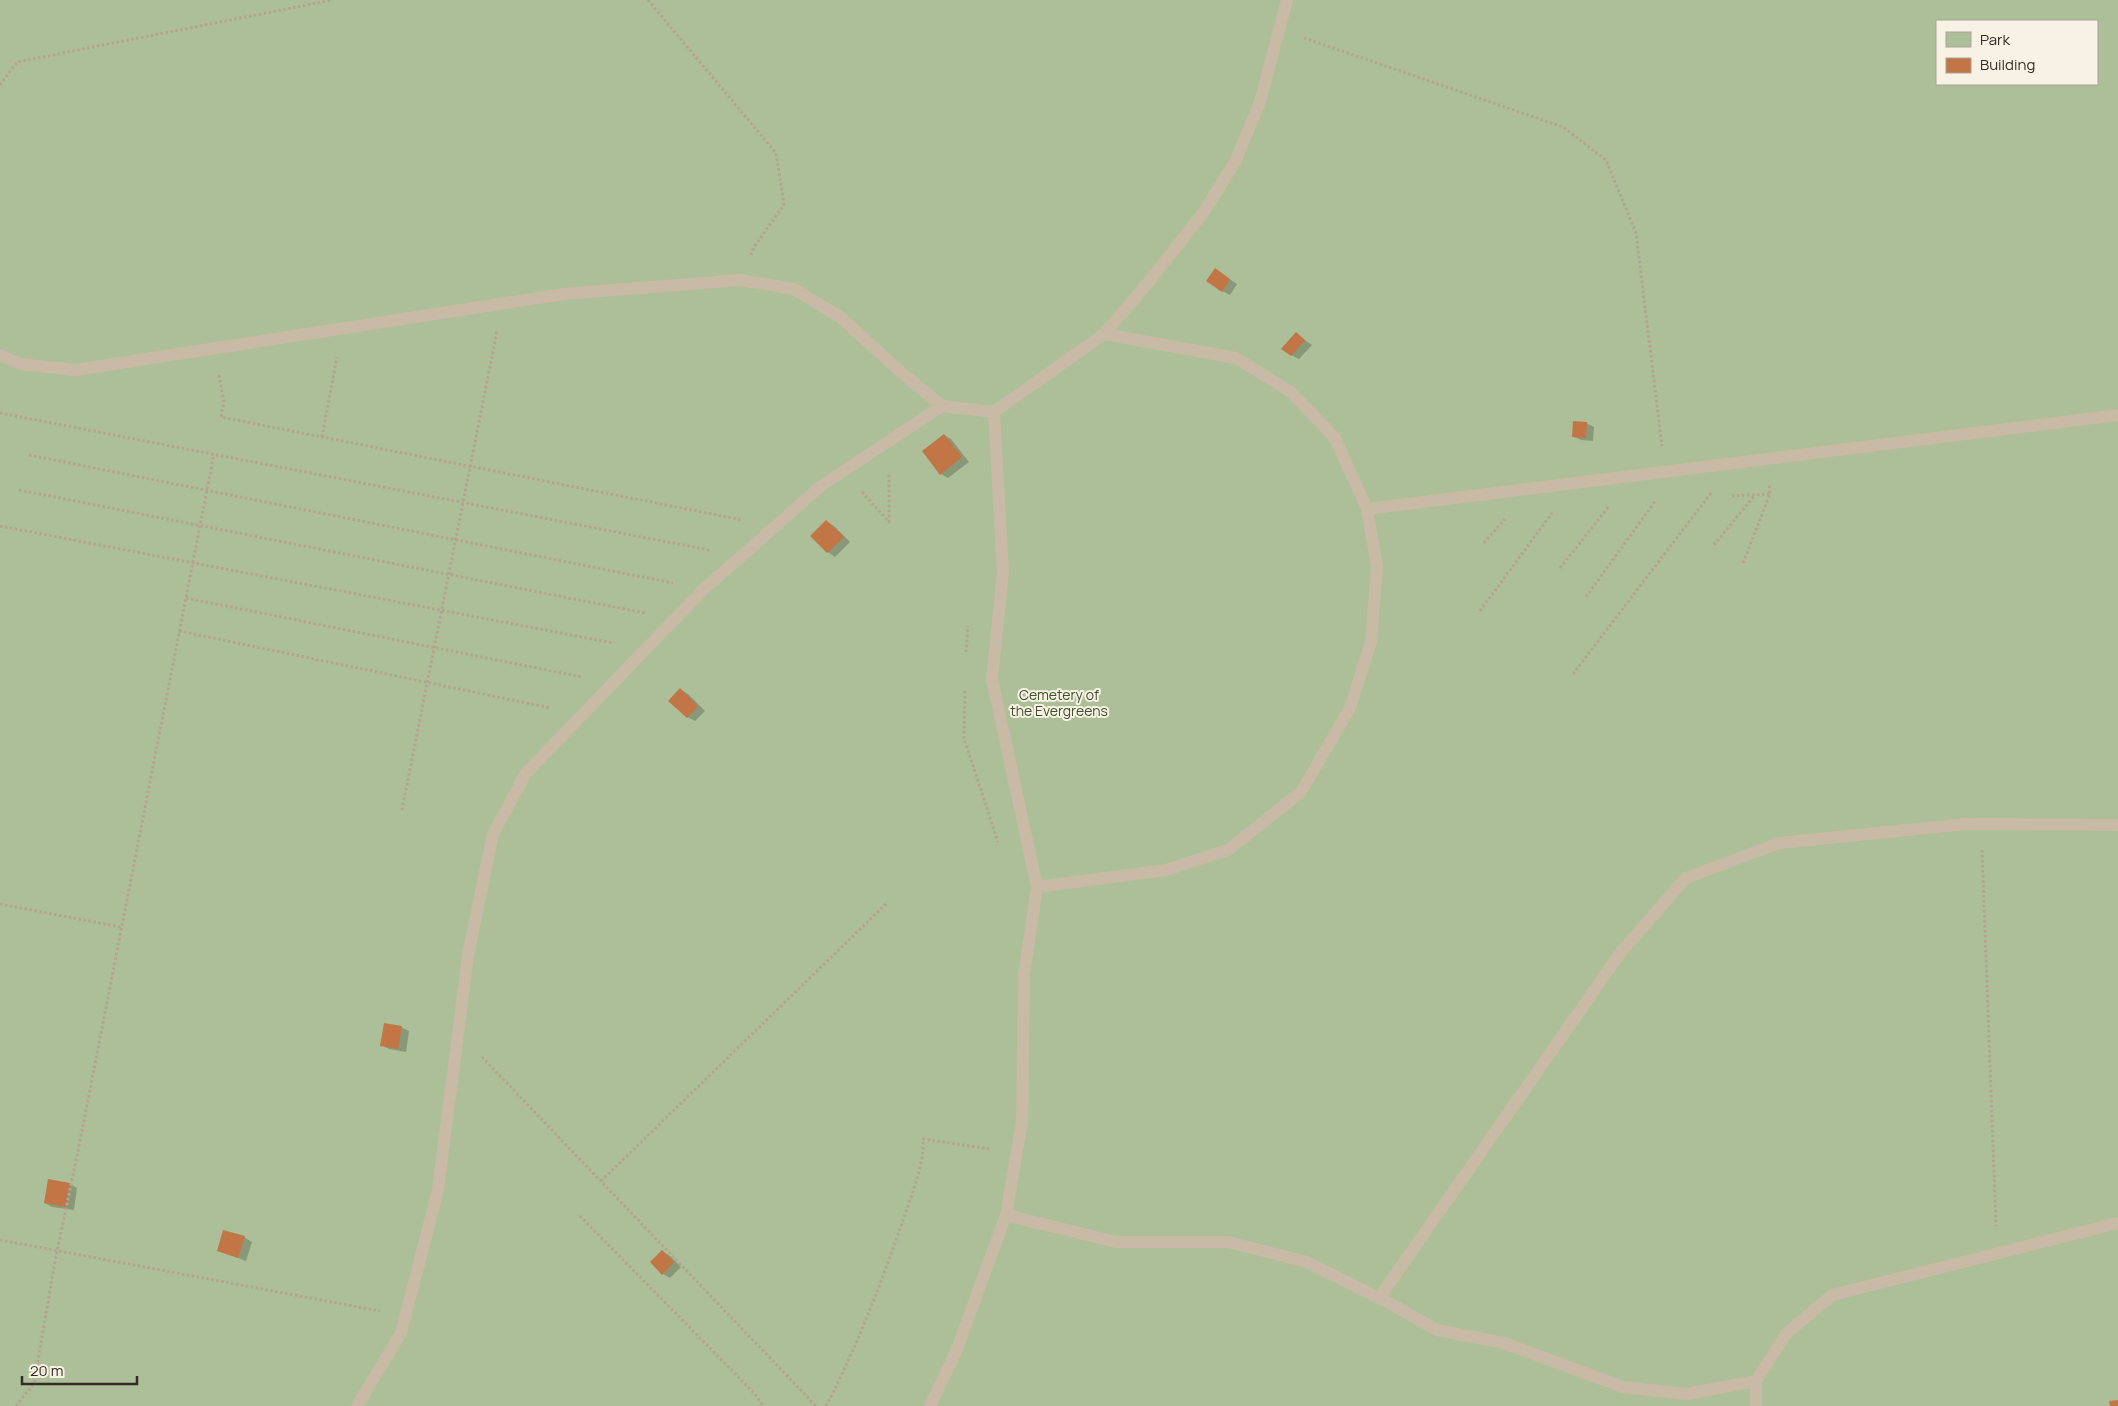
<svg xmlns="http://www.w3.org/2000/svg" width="2118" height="1406" font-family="Manrope,sans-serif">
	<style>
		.green { fill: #adbf99; fill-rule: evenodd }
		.shadow { fill: #0003 }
		.building { fill: #c27545 }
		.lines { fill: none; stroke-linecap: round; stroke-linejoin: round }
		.path { stroke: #b3a490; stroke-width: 3; stroke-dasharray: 2.5 2.5; stroke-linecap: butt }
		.lane { stroke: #c8baa5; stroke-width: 12 }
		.labels { text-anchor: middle; stroke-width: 4; stroke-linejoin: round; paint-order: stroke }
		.park-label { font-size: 14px; fill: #3e512b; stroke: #f8f2e5 }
	</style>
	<rect width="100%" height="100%" fill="#f0e8d9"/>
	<!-- green -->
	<path class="green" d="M0,0H2118V1406H0ZM1937,21H2097V84H1937Z"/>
	<!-- shadow -->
	<g class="shadow">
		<polygon points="1222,274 1237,284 1230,295 1222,291"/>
		<polygon points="1296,334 1312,345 1299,359 1291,355"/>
		<polygon points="1586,423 1594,427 1593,441 1581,440 1573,436"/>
		<polygon points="944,435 951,439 969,462 948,478 941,474"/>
		<polygon points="826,521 834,526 850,542 835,557 828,552 811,536"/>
		<polygon points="681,690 688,694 705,711 695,721 687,717"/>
		<polygon points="401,1027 409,1031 406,1052 389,1049 382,1045"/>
		<polygon points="70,1184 77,1188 74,1210 52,1207 45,1203"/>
		<polygon points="244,1237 252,1242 246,1261 218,1250"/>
		<polygon points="662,1251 670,1256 681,1267 670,1278 663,1274"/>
	</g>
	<!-- building -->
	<g class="building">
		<polygon points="1215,268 1230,279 1222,292 1206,281"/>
		<polygon points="1296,332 1305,340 1291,356 1281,349"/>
		<polygon points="1573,421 1587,422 1586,438 1572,437"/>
		<polygon points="944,434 962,457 940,475 922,451"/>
		<polygon points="826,520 844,537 827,553 810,536"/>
		<polygon points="680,688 698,706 687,718 668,701"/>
		<polygon points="384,1023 402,1026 398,1049 380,1046"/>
		<polygon points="48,1179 70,1183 66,1207 44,1203"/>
		<polygon points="223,1230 245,1236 238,1258 217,1251"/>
		<polygon points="662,1250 674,1262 662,1275 650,1262"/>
		<polygon points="2118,1400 2118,1406 2110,1406 2109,1401"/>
	</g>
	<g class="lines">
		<!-- path -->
		<g class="path">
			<polyline points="648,0 776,153 784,205 754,247 751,255"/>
			<polyline points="1304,38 1563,127 1606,160 1636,233 1662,446"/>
			<polyline points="0,85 17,62 332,0"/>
			<polyline points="219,375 224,402 221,417 742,520"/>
			<polyline points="0,413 709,550"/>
			<polyline points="322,437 337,357"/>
			<polyline points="29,455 673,583"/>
			<polyline points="19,490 645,613"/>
			<polyline points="862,492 889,522 889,474"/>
			<polyline points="1732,496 1770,494"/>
			<polyline points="0,526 613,643"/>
			<polyline points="1484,543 1505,519"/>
			<polyline points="1714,545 1755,495"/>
			<polyline points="1743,563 1770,494 1769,484"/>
			<polyline points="1560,568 1609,506"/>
			<polyline points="1586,597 1656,500"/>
			<polyline points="186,598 582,677"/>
			<polyline points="1480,611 1552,513"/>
			<polyline points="179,631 551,708"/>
			<polyline points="966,652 968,626"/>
			<polyline points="1573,674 1711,493"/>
			<polyline points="965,691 964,738 998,842"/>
			<polyline points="402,810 497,331"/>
			<polyline points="1982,850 1996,1226"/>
			<polyline points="0,904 121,927"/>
			<polyline points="482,1057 816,1406"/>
			<polyline points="601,1181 888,902"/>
			<polyline points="580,1216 755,1394 763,1406"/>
			<polyline points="0,1240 380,1311"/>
			<polyline points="16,1406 34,1383 56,1256 77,1156 214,454"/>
			<path d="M826,1406C857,1347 880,1286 902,1223C910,1200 925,1163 923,1139L990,1149"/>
		</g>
		<!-- lane -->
		<g class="lane">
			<polyline points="0,355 20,364 75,370 564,294 740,280 794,289 840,317 902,373 942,406 994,412"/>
			<polyline points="1367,509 2118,415"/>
			<polyline points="1037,887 1166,870 1228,850 1301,792 1350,708 1371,642 1377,566 1367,509 1335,438 1291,392 1236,358 1104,334"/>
			<polyline points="1006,1215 1116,1242 1228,1242 1307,1262 1389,1303 1437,1330 1504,1343 1623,1387 1686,1394 1756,1381"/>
			<polyline points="1379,1298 1621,952 1686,878 1779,843 1966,824 2118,825"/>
			<polyline points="357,1406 401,1333 438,1190 468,955 493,834 526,773 704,589 821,486 942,406"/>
			<polyline points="930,1406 955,1354 1006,1215 1022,1122 1024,975 1037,887 992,679 1003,572 994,412 1104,334 1147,284 1203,213 1235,162 1260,102 1287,0"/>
			<polyline points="1756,1406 1756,1381 1786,1334 1832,1295 2118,1223"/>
		</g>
	</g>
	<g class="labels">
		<!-- park labels -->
		<g class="park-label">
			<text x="1059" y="700">Cemetery of<tspan x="1059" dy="16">the Evergreens</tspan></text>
		</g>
	</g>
	<!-- legend -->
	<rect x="1936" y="20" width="162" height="65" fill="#f8f2e5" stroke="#aaa399"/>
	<rect x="1946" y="32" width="25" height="15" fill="#adbf99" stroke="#aaa399"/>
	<text x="1980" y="45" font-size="15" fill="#342c26">Park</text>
	<rect x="1946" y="58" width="25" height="15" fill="#c27545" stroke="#aaa399"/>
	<text x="1980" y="70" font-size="15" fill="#342c26">Building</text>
	<!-- scale -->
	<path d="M22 1376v8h115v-8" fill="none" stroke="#342c26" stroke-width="2.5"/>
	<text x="30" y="1376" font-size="15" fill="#342c26" stroke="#f8f2e5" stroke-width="4" paint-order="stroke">20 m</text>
</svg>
